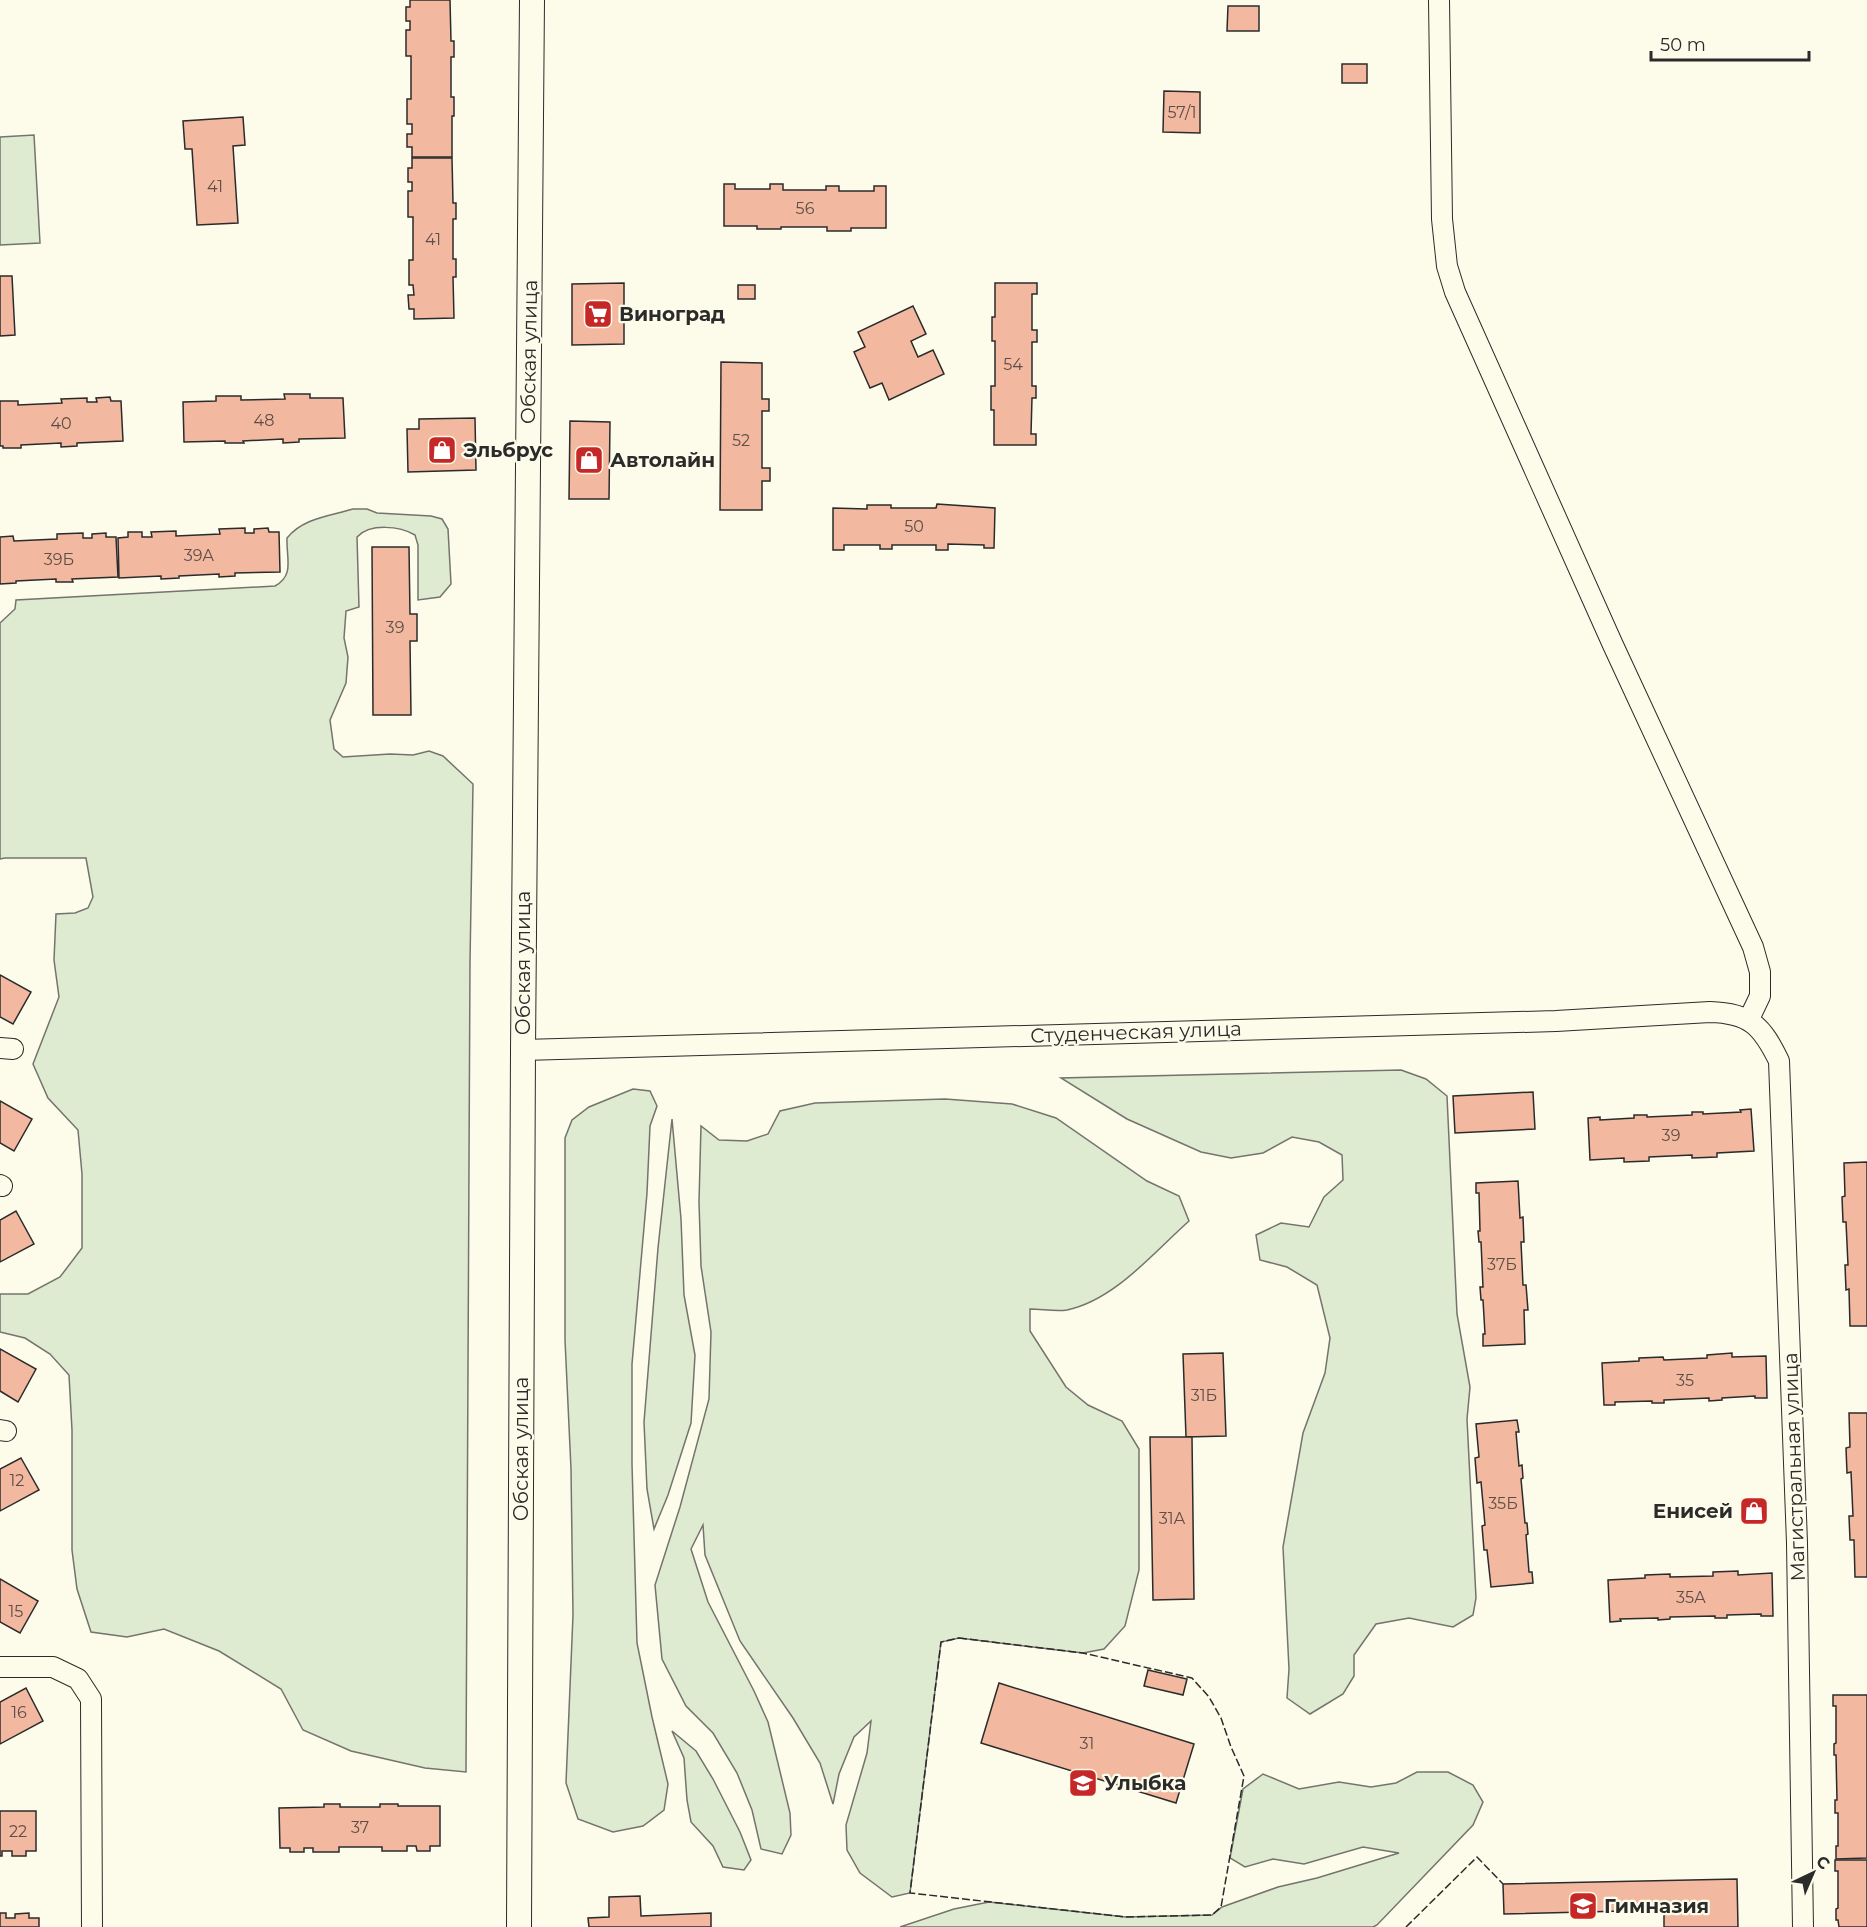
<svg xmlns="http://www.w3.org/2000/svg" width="1867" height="1927" font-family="Montserrat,sans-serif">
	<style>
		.green { fill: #deebd1; stroke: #74746e; stroke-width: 1.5 }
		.building { fill: #f2b8a0; stroke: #2b2b2b; stroke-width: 1.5 }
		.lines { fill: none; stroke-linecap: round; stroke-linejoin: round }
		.minor-casing { stroke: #2b2b2b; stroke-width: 22 }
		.tertiary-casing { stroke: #2b2b2b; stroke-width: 26 }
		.minor { stroke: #fdfbea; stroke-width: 20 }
		.tertiary { stroke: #fdfbea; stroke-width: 24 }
		.fence { stroke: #2b2b2b; stroke-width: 1.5; stroke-dasharray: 8 3; stroke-linecap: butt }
		.labels { text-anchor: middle; stroke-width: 4.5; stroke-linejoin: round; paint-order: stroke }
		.number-label { font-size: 16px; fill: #5d4e48 }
		.poi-label { font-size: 20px; font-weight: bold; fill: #2b2b2b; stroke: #fdfbea; text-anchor: start }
		.street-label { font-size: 20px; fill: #2b2b2b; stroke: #fdfbea }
	</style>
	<rect width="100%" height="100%" fill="#fdfbea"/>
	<!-- green -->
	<g class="green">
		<polygon points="34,135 40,243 0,245 0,137"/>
		<path d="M353,509H367L377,513L431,516L442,519L448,529L451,584L440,597L418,600V545L415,535C400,526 370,523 357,537L359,607L346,611L344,638L348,657L346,683L330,720L334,749L343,757L390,754L413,755L429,751L443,756L473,784L470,962L466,1772L425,1768L351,1751L303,1730L281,1689L219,1651L164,1629L127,1637L91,1632L77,1589L72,1550V1430L69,1375L50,1354L25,1338L0,1332V1294H28L60,1277L82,1248V1174L78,1130L48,1098L33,1064L59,997L54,960L56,914L75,913L88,908L93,897L86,858H5L0,859V623L15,609L16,600L275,586C295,575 286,558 287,538C303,518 330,516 353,509Z"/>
		<polygon points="1401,1070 1426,1079 1447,1096 1457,1314 1470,1387 1467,1419 1476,1598 1473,1615 1453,1627 1409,1618 1376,1624 1354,1655 1354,1676 1343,1694 1310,1714 1287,1698 1289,1669 1283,1547 1303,1433 1325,1373 1330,1338 1317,1285 1287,1267 1260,1260 1256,1235 1281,1223 1309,1227 1324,1197 1343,1180 1342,1155 1319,1142 1292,1137 1263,1153 1231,1158 1201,1152 1127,1119 1061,1078"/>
		<polygon points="633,1089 650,1091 657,1106 650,1126 647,1193 632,1364 632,1464 637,1643 652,1717 668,1784 664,1810 643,1826 613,1832 578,1819 566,1783 573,1615 571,1469 565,1340 565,1138 572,1120 589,1107"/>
		<path d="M945,1099L1012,1104L1056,1118L1147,1181L1179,1196L1189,1221C1154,1252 1115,1300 1067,1310C1056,1312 1042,1309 1030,1309V1331L1066,1387L1088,1405L1122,1421L1139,1449V1570L1125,1626L1104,1649L1083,1653L959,1638L941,1642L910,1893L892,1897L860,1873L847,1850L846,1825L867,1753L871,1721L854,1737L839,1774L833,1804L820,1763L793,1718L740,1641L705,1555L703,1525L691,1549L708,1602L754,1691L768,1722L790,1813L791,1835L782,1854L761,1849L752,1810L737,1773L713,1733L686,1706L662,1659L655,1585L680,1507L709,1399L711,1332L701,1266L699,1202L701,1126L719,1140L747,1141L768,1134L780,1111L815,1103Z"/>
		<polygon points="672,1119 681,1219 684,1295 695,1355 691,1423 668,1495 654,1529 647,1489 644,1422 658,1248"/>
		<polygon points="672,1731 696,1751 713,1779 740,1832 751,1860 744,1870 723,1867 713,1846 691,1822 687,1800 684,1758"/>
		<polygon points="1417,1772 1448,1772 1473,1785 1483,1802 1473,1825 1377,1925 1373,1927 900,1927 954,1909 989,1902 1126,1917 1212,1915 1222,1907 1278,1887 1317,1878 1399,1853 1363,1847 1304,1864 1273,1859 1245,1867 1230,1858 1243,1789 1263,1774 1299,1789 1339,1782 1371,1787 1396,1783"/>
	</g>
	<!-- building -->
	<g class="building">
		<polygon points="410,0 450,0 451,41 454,41 454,57 451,57 451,97 454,97 454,116 452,116 452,157 412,157 412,147 407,147 407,134 412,134 412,124 407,124 407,99 411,99 411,56 406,56 406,30 410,30 410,21 406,21 406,7 410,7"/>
		<polygon points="1228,6 1259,6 1259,31 1227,31"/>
		<rect x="1342" y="64" width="25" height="19"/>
		<polygon points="1164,91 1200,92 1200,133 1163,132"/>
		<polygon points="243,117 245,145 233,146 238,223 197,225 192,149 185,149 183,121"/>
		<polygon points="412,158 452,158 453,203 456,203 456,219 453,219 453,259 456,259 456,277 453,277 454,318 414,319 414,309 409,309 408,295 414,295 413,285 409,285 409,260 413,260 413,217 408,217 408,191 412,191 412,182 408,182 408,168 412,168"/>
		<polygon points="724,184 735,184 735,189 770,189 770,184 783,184 783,190 826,190 826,186 839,186 839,191 874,191 874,186 886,186 886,228 851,228 851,231 827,231 827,227 781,227 781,229 757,229 757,226 724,226"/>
		<polygon points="0,276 12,276 15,335 0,336"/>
		<polygon points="624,283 624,344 572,345 572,284"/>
		<polygon points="995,283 1037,283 1037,294 1032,294 1032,330 1037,330 1037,342 1032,342 1032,386 1036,386 1036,398 1032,398 1031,434 1036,434 1036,445 994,445 994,410 991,410 991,386 995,386 995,341 992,341 992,317 995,317"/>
		<rect x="738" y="285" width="17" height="14"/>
		<polygon points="913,306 926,334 911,341 918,357 933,350 944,374 889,400 882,383 870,388 854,352 865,347 858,332"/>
		<polygon points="721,362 762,363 762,399 769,399 769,411 762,411 762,468 770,468 770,481 762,481 762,510 720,510"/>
		<polygon points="284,394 310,394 310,398 343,398 345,438 299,439 299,442 283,443 283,439 243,441 244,443 225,443 225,441 184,442 183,402 216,401 216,396 241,396 241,400 285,399"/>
		<polygon points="110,397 111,401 121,401 123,441 77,443 77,446 61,447 61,443 21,445 21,448 3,448 3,446 0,446 0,401 18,401 18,405 62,403 61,399 87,398 87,402 97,402 96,398"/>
		<polygon points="475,418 476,470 408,472 407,429 419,429 419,419"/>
		<polygon points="570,421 610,422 609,499 569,499"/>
		<polygon points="937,504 995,508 994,548 984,548 984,545 948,544 948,550 936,550 936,545 892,545 892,549 880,549 880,545 844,545 844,550 833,550 833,508 867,509 867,505 891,505 891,508 936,508"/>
		<polygon points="245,528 245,533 254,533 254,529 268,528 269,532 279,532 280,572 235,573 235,576 219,577 219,574 179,576 179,578 161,579 161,576 119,578 118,538 128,537 128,532 142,532 142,537 152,537 151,532 176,531 176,536 220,534 219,529"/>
		<polygon points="83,533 83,538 92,538 92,534 106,533 106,537 116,537 118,577 72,579 73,582 56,582 56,579 16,581 16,583 0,584 0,537 13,536 14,541 57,539 57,534"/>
		<polygon points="372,547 409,547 410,614 417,614 417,641 410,641 411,715 373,715"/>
		<polygon points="0,975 31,992 13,1024 0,1017"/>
		<polygon points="1533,1092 1535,1129 1455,1133 1453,1096"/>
		<polygon points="0,1101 32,1119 14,1151 0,1143"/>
		<polygon points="1751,1109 1754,1151 1717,1153 1717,1157 1692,1158 1692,1155 1649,1157 1649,1161 1624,1162 1624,1158 1590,1160 1588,1118 1600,1117 1600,1120 1634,1118 1634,1115 1647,1115 1647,1117 1692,1115 1692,1112 1703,1112 1703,1114 1741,1112 1740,1110"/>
		<polygon points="1867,1162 1867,1326 1850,1326 1849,1289 1846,1290 1845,1265 1848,1265 1846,1222 1843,1222 1842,1197 1845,1196 1844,1163"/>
		<polygon points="1518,1181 1520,1218 1523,1217 1524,1242 1521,1242 1523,1285 1526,1285 1528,1310 1524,1310 1525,1344 1483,1346 1483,1334 1485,1334 1483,1300 1481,1300 1480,1287 1483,1287 1481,1242 1479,1242 1478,1231 1480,1231 1479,1193 1476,1193 1476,1183"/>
		<polygon points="16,1211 34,1244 0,1262 0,1220"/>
		<polygon points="0,1349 36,1369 18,1402 0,1391"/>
		<polygon points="1223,1353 1226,1436 1186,1437 1183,1354"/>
		<polygon points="1732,1353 1732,1357 1766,1356 1767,1398 1755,1398 1755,1396 1722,1398 1722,1400 1709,1401 1709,1398 1664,1400 1664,1403 1652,1403 1652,1401 1615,1402 1615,1405 1604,1405 1602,1363 1639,1361 1639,1358 1663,1357 1664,1360 1707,1358 1707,1355"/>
		<polygon points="1849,1413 1867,1413 1867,1577 1855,1577 1854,1540 1850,1540 1849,1516 1853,1516 1851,1472 1847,1473 1846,1448 1850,1447"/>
		<polygon points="1517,1420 1519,1432 1516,1432 1519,1466 1522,1465 1523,1478 1521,1479 1525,1523 1527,1523 1528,1534 1526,1535 1529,1572 1532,1572 1533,1583 1491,1587 1487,1550 1484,1550 1482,1526 1485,1525 1481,1482 1477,1483 1475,1458 1479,1457 1476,1424"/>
		<polygon points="1150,1437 1192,1437 1194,1599 1153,1600"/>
		<polygon points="21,1458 39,1490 0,1511 0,1469"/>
		<polygon points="1764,1500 1767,1519 1745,1522 1742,1503"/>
		<polygon points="1738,1571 1738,1575 1772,1573 1773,1616 1761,1616 1761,1614 1727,1615 1727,1618 1715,1618 1715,1616 1670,1617 1670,1619 1658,1620 1658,1618 1620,1619 1621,1621 1610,1622 1608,1580 1645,1578 1645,1575 1670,1574 1670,1577 1713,1576 1713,1572"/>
		<polygon points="0,1579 38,1601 20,1633 0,1622"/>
		<polygon points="1148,1670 1187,1679 1183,1695 1144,1686"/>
		<polygon points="999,1683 1194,1744 1176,1803 981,1743"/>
		<polygon points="26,1688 43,1721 0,1744 0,1702"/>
		<polygon points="1833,1695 1867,1695 1867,1858 1836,1859 1836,1846 1838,1846 1838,1813 1835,1813 1835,1800 1837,1800 1836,1755 1834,1755 1834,1744 1836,1743 1836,1706 1833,1706"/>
		<polygon points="324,1804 340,1804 340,1807 380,1807 380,1804 398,1804 398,1806 440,1806 440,1846 430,1846 430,1851 417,1851 416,1846 407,1846 407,1851 382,1851 382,1847 339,1847 339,1852 313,1852 313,1848 304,1848 304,1852 290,1852 290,1848 280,1848 279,1808 324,1807"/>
		<polygon points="0,1811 36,1811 36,1851 26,1851 26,1856 12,1856 12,1851 2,1851 2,1856 0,1856"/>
		<polygon points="1835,1860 1867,1860 1867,1927 1839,1927 1838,1920 1836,1920 1836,1909 1838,1908 1838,1871 1835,1871"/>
		<polygon points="1737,1879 1738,1927 1664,1927 1664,1910 1504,1914 1503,1884"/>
		<polygon points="640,1896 641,1916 711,1913 711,1927 589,1927 588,1918 609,1917 609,1897"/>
		<polygon points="0,1913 6,1913 6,1918 15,1918 15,1914 29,1913 29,1918 39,1918 39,1927 0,1927"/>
	</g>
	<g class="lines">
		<!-- minor casing -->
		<g class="minor-casing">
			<g id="minor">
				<polyline points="1439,0 1442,219 1447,266 1455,292 1613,645 1753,947 1760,972 1760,996 1749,1019"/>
				<polyline points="0,1048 13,1049"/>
				<path d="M523,1050L1556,1021L1710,1012C1750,1013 1762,1026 1779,1061L1797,1543L1803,1927"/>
				<polyline points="0,1185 2,1186"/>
				<polyline points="0,1430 6,1431"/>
				<polyline points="0,1667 53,1667 78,1679 91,1699 92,1927"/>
			</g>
		</g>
		<!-- tertiary casing -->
		<g class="tertiary-casing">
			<polyline id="tertiary" points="519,1927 523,1050 532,0"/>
		</g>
		<!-- minor -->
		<use href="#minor" class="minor"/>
		<!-- tertiary -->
		<use href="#tertiary" class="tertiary"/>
		<!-- fence -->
		<g class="fence">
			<polygon points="959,1638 1083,1653 1192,1678 1209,1697 1221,1718 1231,1747 1244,1776 1221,1907 1212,1915 1126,1917 910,1893 941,1642"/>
			<polyline points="1406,1927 1477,1857 1503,1884"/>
		</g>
	</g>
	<!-- icons -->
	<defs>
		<g id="supermarket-square" transform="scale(1.5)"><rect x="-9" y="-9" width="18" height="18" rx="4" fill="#c62828" stroke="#fdfbea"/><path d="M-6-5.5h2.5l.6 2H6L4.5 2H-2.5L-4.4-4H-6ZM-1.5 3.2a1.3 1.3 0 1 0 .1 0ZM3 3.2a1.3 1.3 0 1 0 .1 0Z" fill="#fff"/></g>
		<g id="shop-square" transform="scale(1.5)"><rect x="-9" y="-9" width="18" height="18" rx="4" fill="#c62828" stroke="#fdfbea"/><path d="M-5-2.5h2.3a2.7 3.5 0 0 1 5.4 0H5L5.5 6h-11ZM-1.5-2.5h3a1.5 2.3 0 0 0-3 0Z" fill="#fff"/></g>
		<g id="school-square" transform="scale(1.5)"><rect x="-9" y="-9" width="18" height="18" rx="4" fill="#c62828" stroke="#fdfbea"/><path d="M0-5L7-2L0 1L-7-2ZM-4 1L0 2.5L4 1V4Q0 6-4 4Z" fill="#fff"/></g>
	</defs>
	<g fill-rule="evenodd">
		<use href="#supermarket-square" x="598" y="314"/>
		<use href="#shop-square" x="442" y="450"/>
		<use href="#shop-square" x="589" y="460"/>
		<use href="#shop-square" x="1754" y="1511"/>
		<use href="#school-square" x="1083" y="1783"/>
		<use href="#school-square" x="1583" y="1906"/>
	</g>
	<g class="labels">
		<!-- number labels -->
		<g class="number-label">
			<text x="1182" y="118">57/1</text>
			<text x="215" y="192">41</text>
			<text x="805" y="214">56</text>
			<text x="433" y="245">41</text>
			<text x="1013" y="370">54</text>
			<text x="264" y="426">48</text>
			<text x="61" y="429">40</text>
			<text x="741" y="446">52</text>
			<text x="914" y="532">50</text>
			<text x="199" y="561">39А</text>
			<text x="59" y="565">39Б</text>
			<text x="395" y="633">39</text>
			<text x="1671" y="1141">39</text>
			<text x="1502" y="1270">37Б</text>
			<text x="1685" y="1386">35</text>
			<text x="1204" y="1401">31Б</text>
			<text x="17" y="1486">12</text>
			<text x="1503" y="1509">35Б</text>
			<text x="1172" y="1524">31А</text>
			<text x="1691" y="1603">35А</text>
			<text x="16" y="1617">15</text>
			<text x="19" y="1718">16</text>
			<text x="1087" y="1749">31</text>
			<text x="360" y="1833">37</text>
			<text x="18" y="1837">22</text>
		</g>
		<!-- poi labels -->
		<g class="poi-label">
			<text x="619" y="321">Виноград</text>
			<text x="463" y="457">Эльбрус</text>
			<text x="610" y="467">Автолайн</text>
			<text x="1733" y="1518" text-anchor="end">Енисей</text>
			<text x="1104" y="1790">Улыбка</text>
			<text x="1604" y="1913">Гимназия</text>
		</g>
		<!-- street labels -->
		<g class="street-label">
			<text transform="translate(529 352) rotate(-89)" y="7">Обская улица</text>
			<text transform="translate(523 963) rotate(-90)" y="7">Обская улица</text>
			<text transform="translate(1136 1032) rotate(-2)" y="7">Студенческая улица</text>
			<text transform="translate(521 1449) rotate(-90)" y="7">Обская улица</text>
			<text transform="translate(1794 1467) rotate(-92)" y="7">Магистральная улица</text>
		</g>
	</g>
	<!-- north arrow -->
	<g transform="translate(1813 1873) rotate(44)" stroke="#fdfbea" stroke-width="4.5" paint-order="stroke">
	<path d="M0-4.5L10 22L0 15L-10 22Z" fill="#2b2b2b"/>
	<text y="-9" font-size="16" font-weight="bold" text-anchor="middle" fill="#2b2b2b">С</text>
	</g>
	<!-- scale -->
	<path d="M1651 51v9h158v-9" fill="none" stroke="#2b2b2b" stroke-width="3"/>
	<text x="1660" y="51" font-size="18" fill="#2b2b2b" stroke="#fdfbea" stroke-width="4.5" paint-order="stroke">50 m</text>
</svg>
